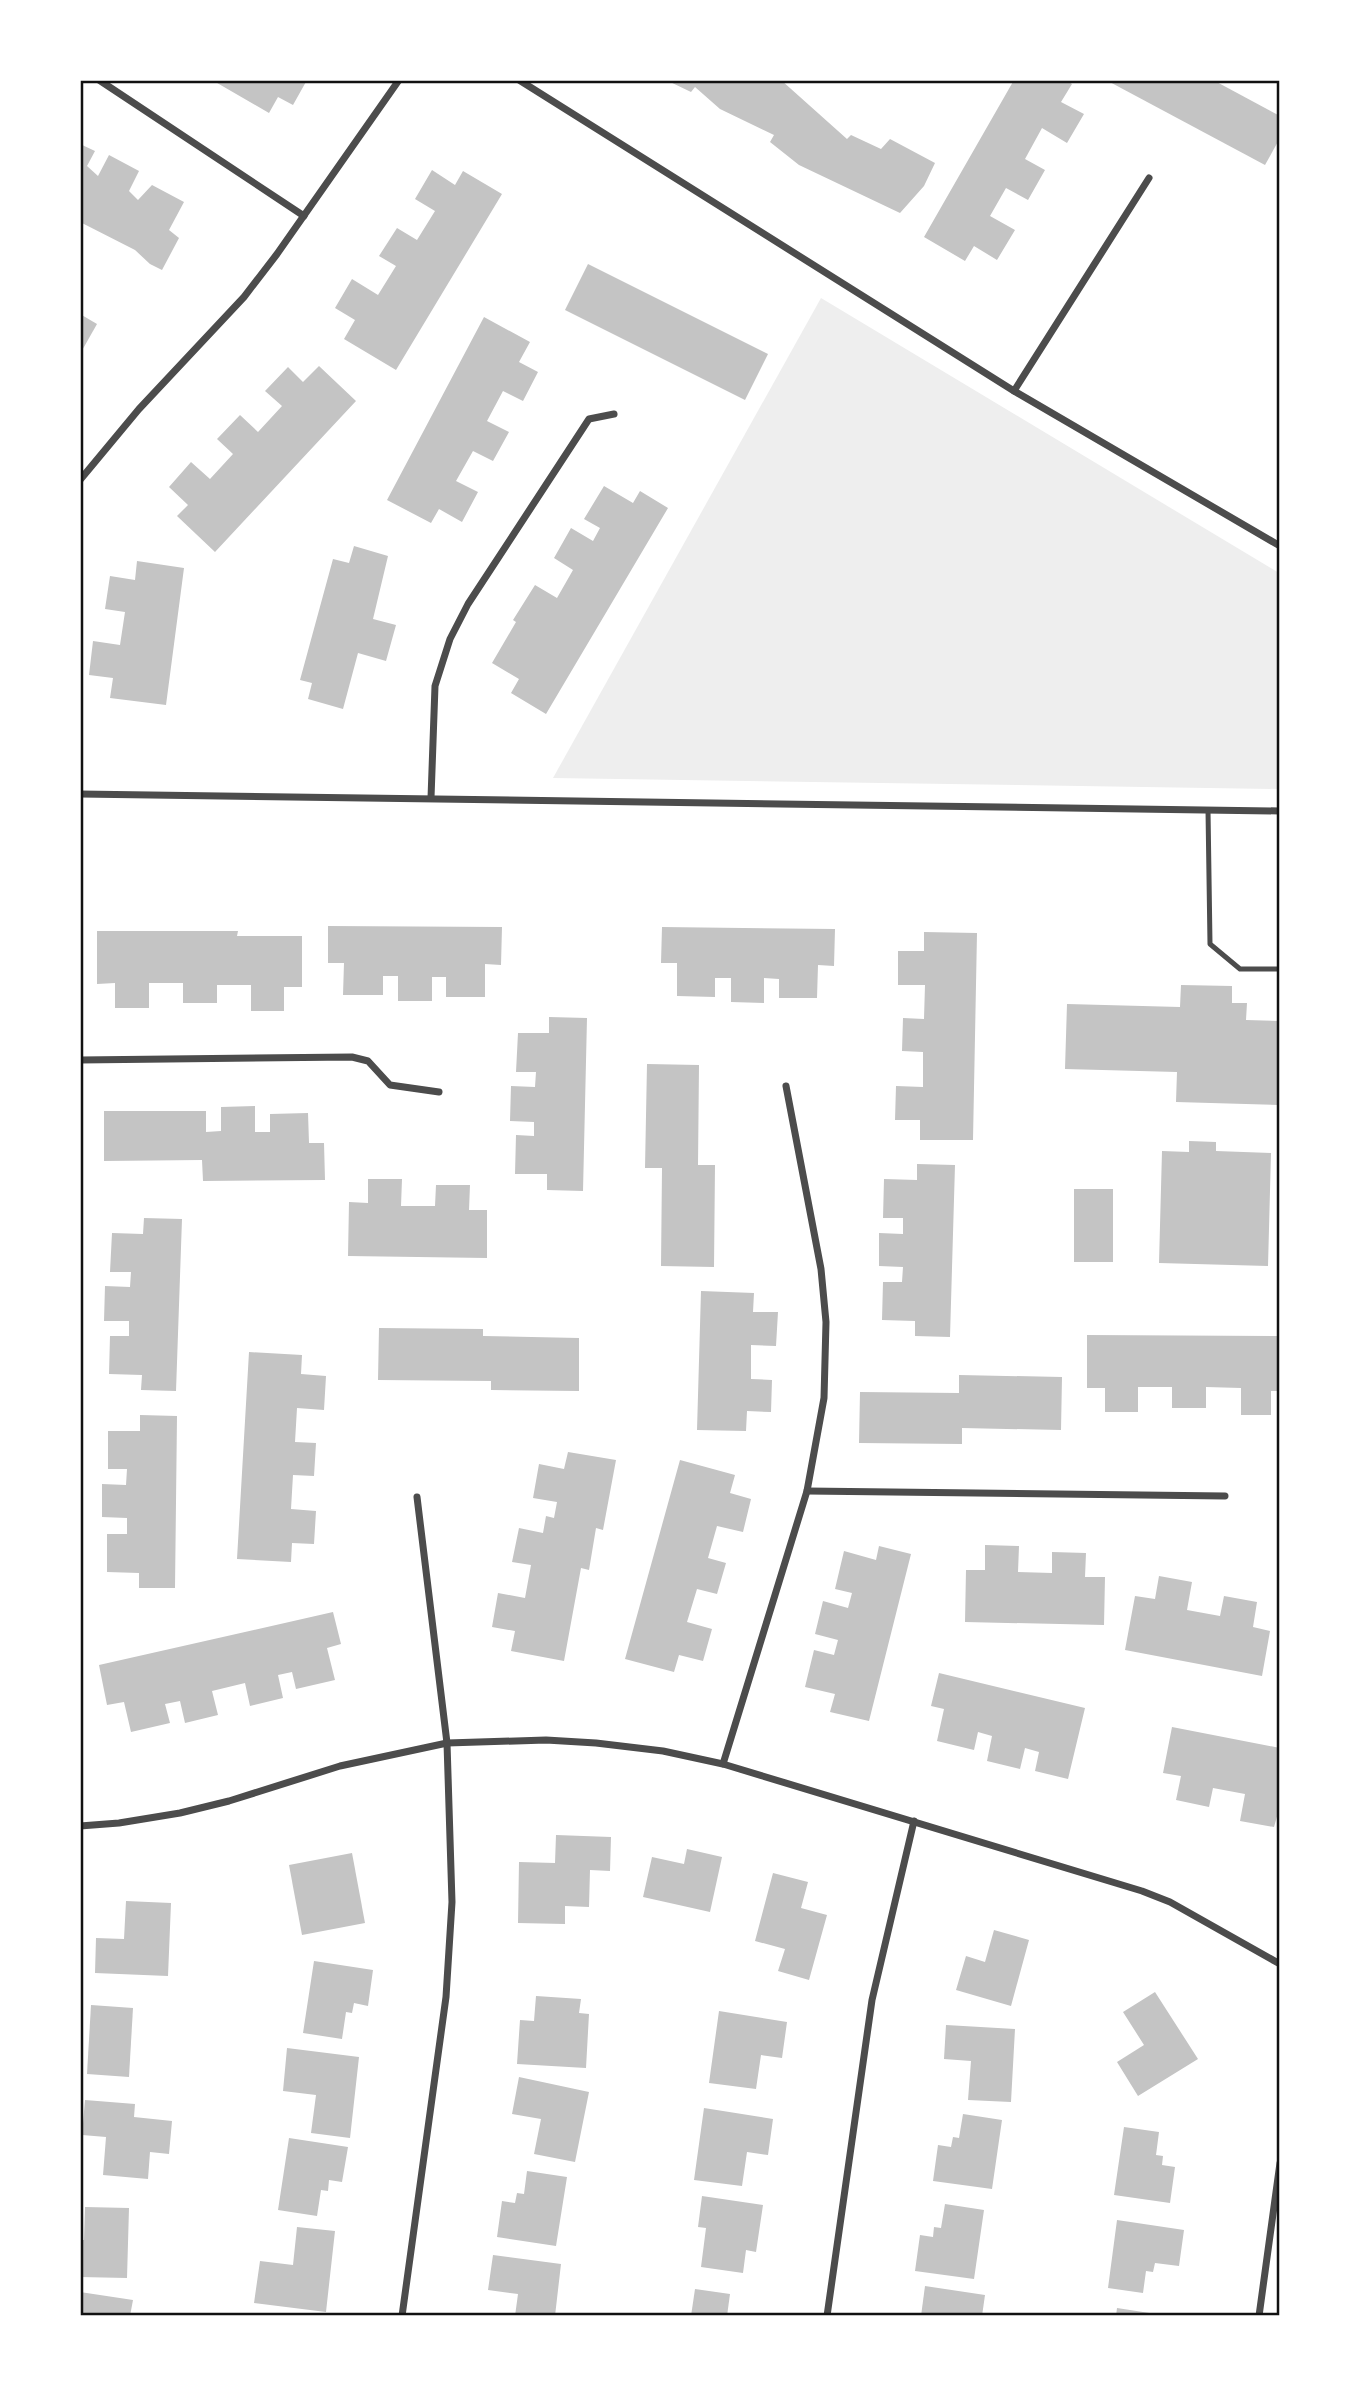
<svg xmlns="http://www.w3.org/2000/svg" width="1360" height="2396" font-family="'DejaVu Sans',sans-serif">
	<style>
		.green { fill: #eee }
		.building { fill: #c4c4c4 }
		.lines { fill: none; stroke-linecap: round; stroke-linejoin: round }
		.service { stroke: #4c4c4c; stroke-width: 5 }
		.minor { stroke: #4c4c4c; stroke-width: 7 }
		.neatline { fill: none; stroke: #111; stroke-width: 2.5 }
	</style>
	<rect width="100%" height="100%" fill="#fff"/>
	<!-- green -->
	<polygon class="green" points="821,298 1279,573 1279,789 553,778"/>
	<!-- building -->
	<g class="building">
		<polygon points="212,80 307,80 293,105 278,97 269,113"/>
		<polygon points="666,80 781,80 847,139 851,135 881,149 890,139 935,163 924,186 900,213 799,165 770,142 774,135 720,109 695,87 691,92"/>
		<polygon points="1014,80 1066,80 1072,84 1061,102 1084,114 1067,143 1042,128 1025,159 1045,170 1028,200 1006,188 990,216 1015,230 997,260 974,246 965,261 924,237"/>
		<polygon points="1106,80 1213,80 1280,116 1280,138 1265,165"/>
		<polygon points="80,144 95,151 87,166 98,176 109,155 139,171 129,191 138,200 152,185 184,202 169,230 179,238 162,270 150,264 135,250 80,222"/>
		<polygon points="432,170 455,185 463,171 502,194 396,370 344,339 355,320 335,308 352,279 378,295 396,266 379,256 397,228 417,240 435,211 415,199"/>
		<polygon points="588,264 768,354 745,400 565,310"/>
		<polygon points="80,314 97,324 80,354"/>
		<polygon points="484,317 530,342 519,362 538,372 523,401 503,391 487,421 509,432 493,461 473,451 456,481 478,492 462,522 439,509 431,523 387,500"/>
		<polygon points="319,366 356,401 215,552 177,516 188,505 169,487 191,462 210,479 233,454 217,439 240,415 258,432 282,406 265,391 288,367 303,382"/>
		<polygon points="604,486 633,503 640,491 668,508 546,714 511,693 519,679 492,663 516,622 513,620 535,585 557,598 573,570 554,558 571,528 593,541 600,528 584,519"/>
		<polygon points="354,546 388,556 373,619 396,625 386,661 358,653 343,709 308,699 312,683 300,680 333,559 349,563"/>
		<polygon points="137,561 184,568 166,705 110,698 113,678 89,675 93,641 120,645 125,612 105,609 110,576 135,580"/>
		<polygon points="328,926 502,927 501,965 485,964 485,997 446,997 446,977 432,977 432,1001 398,1001 398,976 383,976 383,995 343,995 344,963 328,963"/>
		<polygon points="662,927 835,929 834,966 818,965 817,998 779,998 779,979 764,978 764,1003 731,1002 731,978 715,978 715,997 677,996 677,963 661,963"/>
		<polygon points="97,931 238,931 237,936 302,936 302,987 284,987 284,1011 251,1011 251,985 217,985 217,1003 183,1003 183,983 149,983 149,1008 115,1008 115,983 97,984"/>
		<polygon points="924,932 977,933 973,1140 920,1140 920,1120 895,1120 896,1086 923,1087 923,1052 902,1051 903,1018 924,1019 925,985 898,985 898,951 924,951"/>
		<polygon points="1181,985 1232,986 1232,1003 1247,1003 1246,1020 1280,1021 1280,1105 1176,1102 1177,1072 1065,1069 1067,1004 1180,1007"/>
		<polygon points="549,1017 587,1018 583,1191 547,1190 547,1174 515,1174 516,1135 534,1136 534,1122 510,1121 511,1086 535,1087 536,1072 516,1072 518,1033 549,1033"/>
		<polygon points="647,1064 699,1065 698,1165 715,1165 714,1267 661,1266 662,1168 645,1168"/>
		<polygon points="255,1106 255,1132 270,1132 270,1114 308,1113 309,1143 324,1143 325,1180 203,1181 202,1160 104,1161 104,1111 206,1111 206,1132 221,1131 221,1107"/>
		<polygon points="1189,1141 1216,1142 1216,1151 1271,1153 1268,1266 1159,1263 1162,1151 1189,1152"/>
		<polygon points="917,1164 955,1165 950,1337 915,1336 915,1321 882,1320 883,1282 902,1282 903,1267 879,1266 879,1233 903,1234 903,1218 883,1218 884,1179 917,1180"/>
		<polygon points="368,1179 402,1179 401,1206 435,1206 436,1185 470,1185 469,1210 487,1210 487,1258 348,1256 349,1202 368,1203"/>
		<rect x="1074" y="1189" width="39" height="73"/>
		<polygon points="144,1218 182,1219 176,1391 141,1390 142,1375 109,1374 110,1336 129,1336 129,1321 104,1321 105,1286 130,1287 131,1272 110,1272 112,1233 143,1234"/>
		<polygon points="701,1291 754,1293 753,1312 778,1312 776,1346 751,1345 751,1379 772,1380 771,1412 747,1411 746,1431 697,1430"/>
		<polygon points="379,1328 483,1329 483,1336 579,1338 579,1391 491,1390 491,1381 378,1380"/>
		<polygon points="1087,1335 1280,1336 1280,1391 1271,1391 1271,1415 1241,1415 1241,1388 1206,1387 1206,1408 1172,1408 1172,1387 1138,1387 1138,1412 1105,1412 1105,1388 1087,1388"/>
		<polygon points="249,1352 302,1355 301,1374 326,1376 324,1410 297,1408 295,1442 316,1443 314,1476 293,1475 291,1509 316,1511 314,1544 292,1543 291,1562 237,1559"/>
		<polygon points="959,1375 1062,1377 1061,1430 962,1428 962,1444 859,1443 860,1392 959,1393"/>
		<polygon points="140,1415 177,1416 175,1588 139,1588 139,1573 107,1572 107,1534 127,1534 127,1518 102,1517 102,1484 126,1485 127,1469 108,1469 108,1431 140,1431"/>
		<polygon points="568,1452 616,1460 603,1530 596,1528 589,1570 581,1568 564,1661 511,1651 515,1631 492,1627 498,1593 525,1598 531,1565 512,1562 519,1528 543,1533 546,1516 554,1518 557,1502 533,1498 539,1464 564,1469"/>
		<polygon points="680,1460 735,1475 730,1493 751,1499 743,1532 717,1526 708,1558 726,1563 717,1594 697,1589 687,1622 712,1629 703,1661 679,1655 674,1672 625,1659"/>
		<polygon points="985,1545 1019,1546 1018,1572 1052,1573 1052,1552 1086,1553 1085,1577 1105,1577 1104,1625 965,1622 966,1570 985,1570"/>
		<polygon points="879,1546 911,1554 869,1721 830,1712 835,1694 805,1687 814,1650 834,1655 838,1640 815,1634 823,1601 848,1608 852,1593 835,1589 844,1551 876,1560"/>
		<polygon points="1159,1576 1192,1582 1187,1610 1220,1616 1224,1596 1257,1602 1253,1627 1270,1631 1262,1676 1125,1650 1135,1596 1155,1599"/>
		<polygon points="333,1612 341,1644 327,1648 335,1680 296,1689 292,1672 278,1675 283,1698 250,1706 245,1683 212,1691 218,1715 185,1723 180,1701 165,1704 170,1723 131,1732 124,1702 107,1705 99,1665"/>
		<polygon points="939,1673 1085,1708 1068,1779 1035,1771 1039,1752 1025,1748 1020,1769 987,1761 992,1736 978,1732 974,1750 937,1741 944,1709 931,1706"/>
		<polygon points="1172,1727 1280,1748 1280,1806 1274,1827 1240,1821 1245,1794 1213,1788 1209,1807 1176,1800 1181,1776 1163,1773"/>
		<polygon points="556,1835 611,1837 610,1871 590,1870 589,1907 565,1906 565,1924 518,1923 519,1862 555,1863"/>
		<polygon points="687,1849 722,1857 710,1912 643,1897 652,1857 684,1864"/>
		<polygon points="352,1853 365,1923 302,1935 289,1865"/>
		<polygon points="773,1873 808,1882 801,1908 827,1915 809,1980 778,1971 785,1949 755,1941"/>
		<polygon points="126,1901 171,1903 168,1976 95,1973 96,1938 124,1939"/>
		<polygon points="994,1930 1029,1940 1011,2006 956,1990 966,1956 985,1962"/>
		<polygon points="314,1961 373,1970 368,2006 354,2003 352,2013 346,2012 342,2039 303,2033"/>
		<polygon points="1155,1992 1198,2059 1138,2096 1117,2062 1144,2045 1123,2012"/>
		<polygon points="536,1996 581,1999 579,2013 589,2014 586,2068 517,2064 520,2020 534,2021"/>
		<polygon points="91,2005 133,2008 129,2077 87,2074"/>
		<polygon points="719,2011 787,2022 782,2058 761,2055 756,2089 709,2083"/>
		<polygon points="946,2025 1015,2029 1011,2102 968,2100 971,2061 944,2059"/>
		<polygon points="287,2048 359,2057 350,2138 311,2133 316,2095 283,2091"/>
		<polygon points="519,2077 589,2092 575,2162 534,2154 541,2119 512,2114"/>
		<polygon points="85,2100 135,2104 134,2117 172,2121 169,2154 150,2152 148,2179 103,2175 106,2137 82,2135"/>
		<polygon points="704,2108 773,2119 768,2155 747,2152 742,2186 694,2180"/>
		<polygon points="963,2114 1002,2120 992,2189 933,2181 938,2145 951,2147 953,2137 959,2138"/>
		<polygon points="1124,2127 1159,2132 1156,2155 1163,2156 1162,2165 1175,2167 1170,2203 1114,2195"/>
		<polygon points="289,2138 348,2147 342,2182 329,2180 328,2191 321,2190 317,2216 278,2210"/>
		<polygon points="527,2171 567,2177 556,2246 497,2237 502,2201 515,2203 517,2193 524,2194"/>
		<polygon points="702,2196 763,2205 756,2252 746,2250 743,2273 701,2267 706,2228 698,2227"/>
		<polygon points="945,2204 984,2210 974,2279 915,2271 920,2235 933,2237 934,2227 941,2228"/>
		<polygon points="85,2207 129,2208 127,2278 80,2277 80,2240 84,2240"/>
		<polygon points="1117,2220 1184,2230 1179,2266 1155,2263 1153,2272 1146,2271 1143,2293 1108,2288"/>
		<polygon points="297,2227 335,2231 326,2312 254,2303 260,2261 293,2265"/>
		<polygon points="493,2255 561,2264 555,2316 515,2316 518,2294 488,2290"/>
		<polygon points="925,2286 985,2295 982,2316 921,2316"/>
		<polygon points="695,2289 730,2294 727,2316 691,2316"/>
		<polygon points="80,2292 133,2300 130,2316 80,2316"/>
		<polygon points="1117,2308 1156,2314 1155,2316 1116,2316"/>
	</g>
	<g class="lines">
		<!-- service -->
		<polyline class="service" points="1208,810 1210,944 1240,969 1280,969"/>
		<!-- minor -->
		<g class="minor">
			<polyline points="99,80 304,216"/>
			<polyline points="519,80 1014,391 1280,546"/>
			<polyline points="1014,391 1149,178"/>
			<polyline points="80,480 139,409 244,297 277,254 399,80"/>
			<polyline points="80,794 1280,811"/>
			<polyline points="431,798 435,686 450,639 468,604 589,419 614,414"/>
			<polyline points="80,1060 352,1057 368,1061 390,1085 439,1092"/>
			<polyline points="807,1491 1225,1496"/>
			<polyline points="723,1764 807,1491 824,1398 826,1322 821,1269 786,1086"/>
			<polyline points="80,1826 119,1823 180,1813 229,1801 340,1766 447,1743 546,1740 596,1743 663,1751 723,1764 1142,1891 1170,1902 1280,1964"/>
			<polyline points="402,2316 446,1997 452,1902 447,1743 417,1497"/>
			<polyline points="827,2316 872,2000 914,1821"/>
			<polyline points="1259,2316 1280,2163"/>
		</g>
	</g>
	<!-- border -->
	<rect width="1360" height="2396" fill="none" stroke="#ffffff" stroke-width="164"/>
	<rect x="82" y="82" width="1196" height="2232" class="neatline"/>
</svg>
